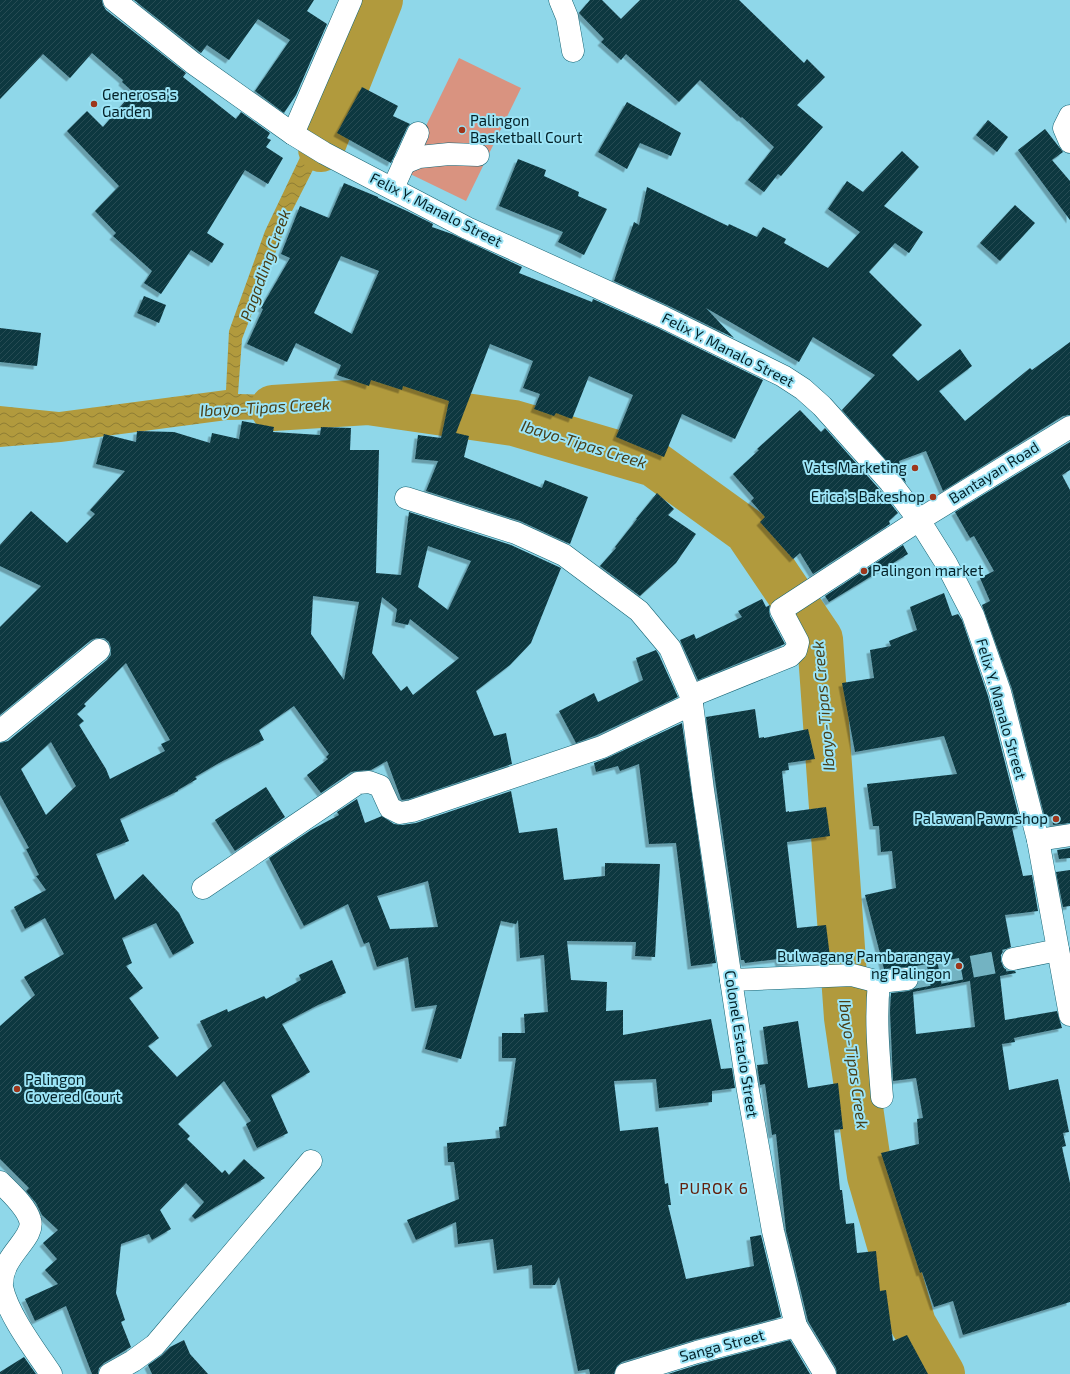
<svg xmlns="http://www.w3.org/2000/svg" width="1070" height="1374" font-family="'Exo 2',sans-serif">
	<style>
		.pitch { fill: #d99380 }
		.water { fill: url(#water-waves) }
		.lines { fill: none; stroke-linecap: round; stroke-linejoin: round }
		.river { stroke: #b19a3d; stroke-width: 46 }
		.building { fill: url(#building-hatch); fill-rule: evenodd; filter: url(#shadow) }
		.minor-tunnel { stroke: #73b3c2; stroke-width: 22; stroke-dasharray: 22 11; stroke-linecap: butt }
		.minor-casing { stroke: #156474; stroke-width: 23 }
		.major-casing { stroke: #156474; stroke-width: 23 }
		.minor { stroke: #fff; stroke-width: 22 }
		.major { stroke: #fff; stroke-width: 22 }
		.poi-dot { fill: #9e361b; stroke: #9ce4f6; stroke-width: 1.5 }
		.labels { text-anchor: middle; stroke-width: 4; stroke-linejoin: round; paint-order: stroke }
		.poi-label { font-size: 15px; fill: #032128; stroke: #9ce4f6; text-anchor: start }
		.street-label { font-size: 15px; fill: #032128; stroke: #9ce4f6 }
		.water-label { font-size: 16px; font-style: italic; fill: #493f18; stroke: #9ce4f6 }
		.neighbourhood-label { font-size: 16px; letter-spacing: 1px; fill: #62200e; stroke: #9ce4f6 }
	</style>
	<defs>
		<pattern id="water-waves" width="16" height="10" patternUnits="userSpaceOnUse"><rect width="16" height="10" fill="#b19a3d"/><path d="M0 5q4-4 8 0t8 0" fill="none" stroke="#8e7d33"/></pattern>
		<pattern id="building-hatch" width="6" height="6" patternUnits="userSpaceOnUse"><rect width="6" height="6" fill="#0f3740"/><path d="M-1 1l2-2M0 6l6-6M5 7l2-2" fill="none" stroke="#284b53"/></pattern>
		<filter id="shadow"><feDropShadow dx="-3.5" dy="3.5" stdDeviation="0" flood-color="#0004"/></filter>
	</defs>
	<rect width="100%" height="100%" fill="#8fd7e9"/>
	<!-- pitch -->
	<polygon class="pitch" points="459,58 521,88 466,201 404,171"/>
	<!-- water -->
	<polygon class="water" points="304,149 320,156 290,215 242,339 238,394 338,397 337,418 227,420 61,442 0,447 0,406 59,412 226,390 229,331 265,231"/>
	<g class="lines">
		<!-- river -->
		<g class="river">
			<polyline points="321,149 380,0"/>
			<polyline points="273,408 368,402 514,423 654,464 747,531 820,639 847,1018 870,1176 913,1324 942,1374"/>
		</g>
	</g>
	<!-- building -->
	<g class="building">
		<polygon points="0,0 102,0 103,5 106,10 186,73 183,77 236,119 241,112 270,133 267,138 271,140 266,147 283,158 268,184 245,170 207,233 224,244 212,263 191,250 161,294 144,283 152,271 113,236 116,233 95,211 119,186 67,131 87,111 103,127 133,92 122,82 123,80 92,53 70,78 43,54 0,99"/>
		<polygon points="134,0 314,0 307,11 327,24 296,95 284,113 255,91 290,40 258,19 229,60 207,45 201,53"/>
		<polygon points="590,0 602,0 621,19 640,0 739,0 804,63 807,59 825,77 797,105 823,127 781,176 778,174 764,192 748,180 774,147 742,117 741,118 700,80 679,102 626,54 621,60 601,42 604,39 579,13"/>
		<polygon points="362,87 398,106 393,116 410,124 407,128 391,163 337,133"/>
		<polygon points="627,102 681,133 671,156 640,143 627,169 598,152"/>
		<polygon points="988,120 1008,137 997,152 976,135"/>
		<polygon points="1045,129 1063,152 1052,160 1070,181 1070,220 1018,150"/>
		<polygon points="902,151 919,167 884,206 923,232 909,253 895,243 869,272 922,325 892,355 918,381 960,349 972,366 939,391 965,421 1030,368 1032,370 1070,342 1070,415 1063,416 943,491 926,451 899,461 906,483 842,410 875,375 813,337 799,362 706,308 734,338 669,306 614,281 634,222 639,225 647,187 728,226 729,224 757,237 763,227 786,239 784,243 828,268 860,232 828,209 847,181 863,192"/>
		<polygon points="518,159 546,170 544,176 579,192 578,196 607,209 584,255 558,242 563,232 499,206"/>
		<path d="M344,183L378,197V198L407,211L433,224L432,227L452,234L522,267L519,273L592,302L593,299L658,328L763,380L735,439L682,414L664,457L616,437L633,395L589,376L572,419L556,413L554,416L534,409L540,394L523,388L533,361L490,344L456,433L469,436L464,457L542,488L545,480L588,497L570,544L520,521L426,491L438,461L415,459L418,435L441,438L449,401L403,386L402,390L371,380L369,386L337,375L341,365L296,343L287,362L247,344L263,309L261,308L290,258L281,254L300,206L329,218ZM341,256L379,271L352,334L314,313Z"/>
		<polygon points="1015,205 1035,223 1000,261 980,243"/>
		<polygon points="144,296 166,305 159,323 137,313"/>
		<polygon points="0,328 41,333 37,366 0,362"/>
		<polygon points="800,410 821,432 825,428 880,490 898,513 889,521 890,524 813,574 800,553 793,559 760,522 765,517 751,501 754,498 733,474 759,450 757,449"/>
		<path d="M242,421L274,427L273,432L320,435L321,427L351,428L350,450H379L376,573L401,575L409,512L511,545L561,568L531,643L510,665L476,691L494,736L506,733L512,764L409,799L402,800L401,799L387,761L371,770L357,771L351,772L321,793L307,775L328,759L326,757L329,754L294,706L259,730L264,740L219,763L195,777L197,779L178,790V791L120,819L129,841L96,854L115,900L143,874L179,913L194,943L173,955L156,923L122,938L132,963L126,966L143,988L129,998L159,1038L148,1046L177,1077L212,1046L200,1021L227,1009L228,1012L264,996L266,999L301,980L299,975L332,960L346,993L318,1005L282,1024L310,1072L271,1095L288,1133L257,1148L246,1124L251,1121L224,1081L178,1124L190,1136L187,1139L222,1173L225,1170L229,1175L244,1159L265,1178L195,1219L192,1216L204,1202L186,1183L160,1210L171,1229L152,1240L149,1234L121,1244L116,1293L125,1320L121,1322L131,1347L104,1363L99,1368L98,1374H92L66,1306L35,1321L25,1299L58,1284L45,1270L57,1259L43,1243L58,1230L42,1215L36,1203L26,1191L29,1188L0,1159V1026L35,995L24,977L64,954L45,918L25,929L14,907L46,890L36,876L39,875L26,849L29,848L0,795V743L8,741L107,660L111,655V648L109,642L104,638H97L91,640L0,715V627L41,586L0,566V545L31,511L67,543L95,514L90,510L125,471L96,464L104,434L136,442L137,431L174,432L210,443L212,433L239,439ZM428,546L471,561L448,610L418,587ZM313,596L359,602L344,680L311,634ZM382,597L397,609L395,622L408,625L410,619L459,658L413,695L407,686L401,691L372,653ZM126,663L170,740L161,744L165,751L110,779L106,769L79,725L84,721L77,714L86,706L84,704ZM51,742L76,786L46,815L21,769Z"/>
		<polygon points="1070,442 1070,470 1062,475 1070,490 1070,823 1053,825 1052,816 1045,818 1012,689 982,605 990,601 980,578 994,571 974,536 970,538 955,512"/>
		<polygon points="657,493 674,509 668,515 696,534 676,563 640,596 600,566 616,548 615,547 637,519 636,519"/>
		<polygon points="903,545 908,554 829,602 825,596"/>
		<path d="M944,593L952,616L958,614L962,620L988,696L1021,825L1012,828L1023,876L1032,875L1038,911L1005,915L1011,947L1004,950L1001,955V961L1004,968L1009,971H1015L1016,973L1000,976L1005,1020L1057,1011L1062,1028L1014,1038L1015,1042L1002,1044L1009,1090L1058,1079L1069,1132L1063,1133L1066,1146L1062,1147L1070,1183V1302L963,1335L953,1301L934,1307L922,1272L920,1273L881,1153L919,1144L917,1119L923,1118L916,1078L893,1081L890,1011L891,993L908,991L914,989L918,984L919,978L917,972L912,967H906L884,969L865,895L896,888L892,851L881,852L879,826H873L867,784L957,774L944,736L855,752L842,683L874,678L870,650L891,646L889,641L917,630L910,607ZM970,981L975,1027L916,1034L913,992Z"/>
		<polygon points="762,599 766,607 770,605 769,610 770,616 785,644 698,680 680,640 694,634 696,639 742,617 738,611"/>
		<polygon points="656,650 659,655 678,697 597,735 576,743 559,711 594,693 598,702 643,680 636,658"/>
		<polygon points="755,709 759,738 764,737 764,738 808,729 815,759 788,763 789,770 782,771 786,812 789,811 789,812 826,807 830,836 787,842 797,928 826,925 830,957 779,963 778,959 745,963 744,960 741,960 706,717"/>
		<polygon points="682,723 716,963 691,966 676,843 649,844 639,764 620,771 618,766 596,772 594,763 607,758"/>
		<polygon points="266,787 285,817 235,851 215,820"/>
		<path d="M511,791L519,833L557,828L564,880L605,876V863L660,864L655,957L635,956L636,942L567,941L571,980L607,982L606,1011L623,1010V1035L711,1019L721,1069L732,1068L735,1088L712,1091V1102L659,1108L656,1079L614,1081L620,1131L658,1127L665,1184L668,1183L671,1205H668L686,1279L754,1266L750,1237L761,1235L781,1317L694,1340L622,1362L617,1366L614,1374H590L589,1369L578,1371L559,1277L555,1285H533L532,1265L497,1270L493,1239L458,1244L456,1222L416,1240L407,1220L459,1199L454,1162H448L447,1143L500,1138L499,1127L506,1126L516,1058H502V1033H525L524,1014L548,1012L544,955L520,958L518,920L516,924L501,921L461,1059L425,1049L437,1005L415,1008L408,957L377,967L369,942L364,944L348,904L304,926L269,858L311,830L339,815L337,812L357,799L365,823L382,816L394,824L402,825L416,823ZM428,881L438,927L390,929L377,896Z"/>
		<polygon points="1070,848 1070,858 1059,859 1057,850"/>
		<polygon points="1070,870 1070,906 1063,907 1056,872"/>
		<polygon points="798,1021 808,1088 838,1083 843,1129 834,1130 840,1190 842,1190 846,1224 854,1223 857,1253 876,1251 880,1291 886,1290 893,1341 907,1335 928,1374 837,1374 836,1368 808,1321 786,1231 776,1134 772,1135 765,1084 760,1085 757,1065 768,1064 763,1027"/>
		<polygon points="184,1340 190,1354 208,1374 152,1374 148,1365 162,1355 170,1347"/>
		<polygon points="790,1340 810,1374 668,1374 700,1364"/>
		<polygon points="24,1357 36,1374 0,1374 0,1372"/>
	</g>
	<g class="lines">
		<!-- minor-tunnel -->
		<polyline class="minor-tunnel" points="907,979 1013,959"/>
		<!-- minor casing -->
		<g class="minor-casing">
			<g id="minor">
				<polyline points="560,0 567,17 573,51"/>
				<polyline points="1070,116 1064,128 1070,142"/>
				<polyline points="293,134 351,0"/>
				<polyline points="404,163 419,157 449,154 478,155"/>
				<polyline points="393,188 418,133"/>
				<polyline points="406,498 516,533 564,555 639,611 670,648 691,696 703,790 731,980 747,1085 773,1231 796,1326 825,1374"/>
				<polyline points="691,696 790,656 796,650 798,642 781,610 919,520 1070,427"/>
				<polyline points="0,731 99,650"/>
				<polyline points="1038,840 1070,835"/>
				<polyline points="203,888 358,783 369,782 380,786 390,808 400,813 412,811 602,747 692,704"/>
				<polyline points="1013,959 1058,950"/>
				<polyline points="731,980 852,975 879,982 907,979"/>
				<path d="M879,982C875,1021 879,1058 882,1097"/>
				<path d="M0,1182C10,1192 26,1206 30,1220C36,1239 0,1255 2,1287C8,1315 35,1350 51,1374"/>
				<polyline points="110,1374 133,1361 155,1345 311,1161"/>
				<polyline points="626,1374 697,1352 796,1326"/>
			</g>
		</g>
		<!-- major casing -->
		<g class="major-casing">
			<polyline id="major" points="114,0 193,63 293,134 324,153 467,228 663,317 783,376 803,389 822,406 890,482 919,520 946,563 973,615 1000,692 1038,840 1070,1015"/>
		</g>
		<!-- minor -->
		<use href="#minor" class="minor"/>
		<!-- major -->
		<use href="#major" class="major"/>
	</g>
	<!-- markers -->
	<g class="poi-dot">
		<circle cx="94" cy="104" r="4"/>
		<circle cx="462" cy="130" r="4"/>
		<circle cx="915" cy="468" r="4"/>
		<circle cx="933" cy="497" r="4"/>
		<circle cx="864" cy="571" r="4"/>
		<circle cx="1056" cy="819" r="4"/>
		<circle cx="959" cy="966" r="4"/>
		<circle cx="17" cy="1089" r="4"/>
	</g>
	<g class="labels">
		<!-- poi labels -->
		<g class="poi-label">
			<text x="102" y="100">Generosa's<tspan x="102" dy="17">Garden</tspan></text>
			<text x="470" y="126">Palingon<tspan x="470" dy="17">Basketball Court</tspan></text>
			<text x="907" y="473" text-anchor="end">Vats Marketing</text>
			<text x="925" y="502" text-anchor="end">Erica's Bakeshop</text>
			<text x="872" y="576">Palingon market</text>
			<text x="1048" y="824" text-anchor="end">Palawan Pawnshop</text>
			<text x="951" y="962" text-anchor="end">Bulwagang Pambarangay<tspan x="951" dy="17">ng Palingon</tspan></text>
			<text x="25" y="1085">Palingon<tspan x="25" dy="17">Covered Court</tspan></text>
		</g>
		<!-- street labels -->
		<g class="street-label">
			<text transform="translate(436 210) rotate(27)" y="5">Felix Y. Manalo Street</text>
			<text transform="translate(728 350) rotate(27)" y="5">Felix Y. Manalo Street</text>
			<text transform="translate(994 473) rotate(-32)" y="5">Bantayan Road</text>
			<text transform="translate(1001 709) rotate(74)" y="5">Felix Y. Manalo Street</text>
			<text transform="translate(741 1044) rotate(81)" y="5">Colonel Estacio Street</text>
			<text transform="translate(722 1346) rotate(-15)" y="5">Sanga Street</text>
		</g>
		<!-- water labels -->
		<g class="water-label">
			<text transform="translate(265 265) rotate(-70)" y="6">Pagadling Creek</text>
			<text transform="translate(265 407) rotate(-3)" y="6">Ibayo-Tipas Creek</text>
			<text transform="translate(584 444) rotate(17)" y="6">Ibayo-Tipas Creek</text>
			<text transform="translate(823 706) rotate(-95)" y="6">Ibayo-Tipas Creek</text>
			<text transform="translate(854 1064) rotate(82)" y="6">Ibayo-Tipas Creek</text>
		</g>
		<!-- neighbourhood labels -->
		<g class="neighbourhood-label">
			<text x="714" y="1194">PUROK 6</text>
		</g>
	</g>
</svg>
